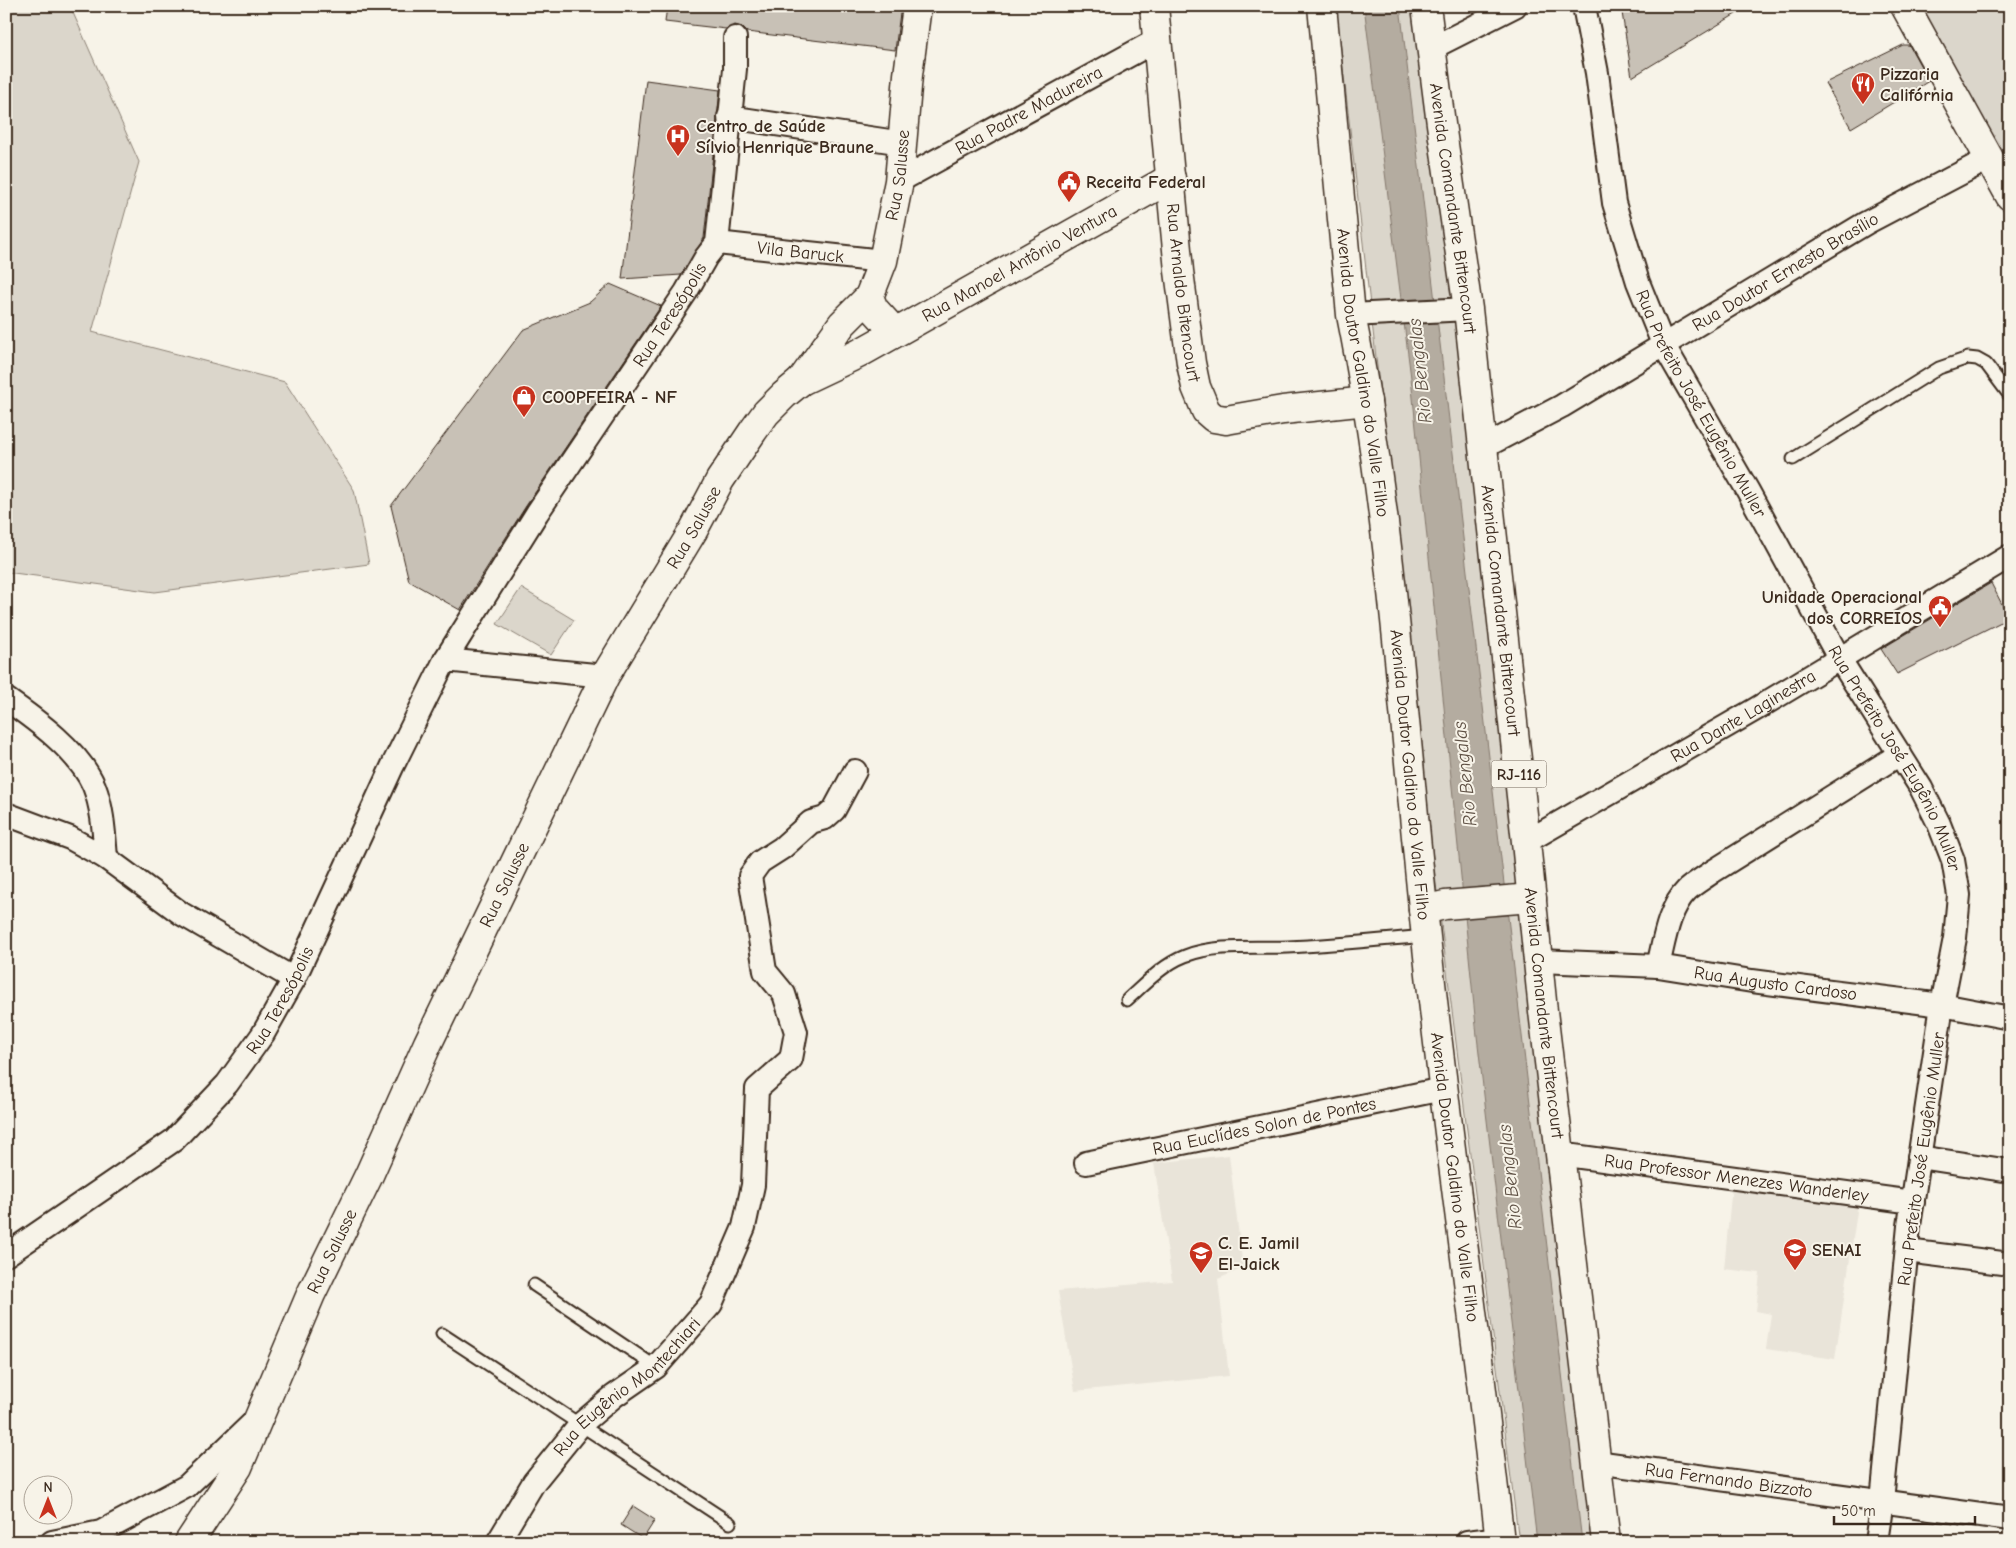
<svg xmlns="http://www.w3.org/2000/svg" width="2016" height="1548" font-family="'Comic Neue',sans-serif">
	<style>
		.built { fill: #e9e4d9 }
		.green { fill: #dbd6cb; stroke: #8b8074 }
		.water { fill: #b4aca0; stroke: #84786c }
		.building { fill: #c8c1b6; stroke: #3b2a1e }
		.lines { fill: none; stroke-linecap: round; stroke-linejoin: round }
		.lane-casing { stroke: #3b2a1e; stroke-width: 15 }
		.street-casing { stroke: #3b2a1e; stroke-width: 26 }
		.secondary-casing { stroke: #3b2a1e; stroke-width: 31 }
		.primary-casing { stroke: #3b2a1e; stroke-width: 31 }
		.lane { stroke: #f7f3e8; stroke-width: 11 }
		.street { stroke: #f7f3e8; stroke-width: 22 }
		.secondary { stroke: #f7f3e8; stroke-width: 28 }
		.primary { stroke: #f7f3e8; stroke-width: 28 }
		.labels { text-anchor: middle; stroke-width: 4; stroke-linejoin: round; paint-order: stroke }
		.shield { fill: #f7f3e8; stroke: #73665b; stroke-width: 1 }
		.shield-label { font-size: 16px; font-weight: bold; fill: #3b2a1e }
		.poi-label { font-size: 18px; font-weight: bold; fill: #3b2a1e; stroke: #f7f3e8; text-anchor: start }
		.street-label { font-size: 18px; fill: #3b2a1e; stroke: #f7f3e8 }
		.water-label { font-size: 19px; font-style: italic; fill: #5f5145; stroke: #f7f3e8 }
	</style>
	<rect width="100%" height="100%" fill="#f7f3e8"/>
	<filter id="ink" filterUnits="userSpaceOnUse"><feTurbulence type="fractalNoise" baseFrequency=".02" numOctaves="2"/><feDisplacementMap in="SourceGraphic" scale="10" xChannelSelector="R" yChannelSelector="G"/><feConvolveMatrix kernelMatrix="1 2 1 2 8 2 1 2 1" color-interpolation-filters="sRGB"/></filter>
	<g filter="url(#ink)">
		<!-- built -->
		<g class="built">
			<polygon points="1229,1155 1243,1268 1218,1279 1229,1376 1075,1391 1058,1291 1172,1281 1154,1163"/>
			<polygon points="1732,1185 1858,1205 1835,1359 1766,1349 1771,1314 1756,1311 1760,1273 1724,1269"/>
		</g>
		<!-- green -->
		<g class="green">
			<polygon points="6,6 70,6 139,162 92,332 285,382 354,490 369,564 155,592 6,572"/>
			<polygon points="1336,6 1419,6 1453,288 1595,1542 1519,1542 1436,884"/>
			<polygon points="1905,6 2010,6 2010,195"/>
			<polygon points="521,588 574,620 551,655 497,624"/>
		</g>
		<!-- water -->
		<polygon class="water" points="1364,6 1400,6 1582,1542 1537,1542 1477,1036 1411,378"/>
		<!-- building -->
		<g class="building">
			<polygon points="667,6 901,6 895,50 747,32 742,27 735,25 726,29 665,22"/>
			<polygon points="1621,6 1749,6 1632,77"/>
			<polygon points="1903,45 1909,45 1929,81 1851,128 1825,83"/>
			<polygon points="646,80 720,90 704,238 681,275 622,279"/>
			<polygon points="610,284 661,306 526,506 460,610 409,581 391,506 523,330 590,302"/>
			<polygon points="1991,583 2009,618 1897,674 1881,649"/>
			<polygon points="633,1506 655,1520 643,1539 621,1525"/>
		</g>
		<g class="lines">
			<!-- lane casing -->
			<g class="lane-casing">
				<g id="lane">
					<polyline points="1793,459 1939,368 1968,358 1977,359 1986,364 2010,396"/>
					<path d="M1127,1000C1145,984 1162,965 1185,956C1216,944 1254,948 1288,947C1334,945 1380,940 1425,936"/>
					<polyline points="534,1285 656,1367"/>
					<polyline points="442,1334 730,1523"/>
				</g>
			</g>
			<!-- street casing -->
			<g class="street-casing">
				<g id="street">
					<path id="s1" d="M1584,6L1597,73L1614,203L1638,282L1663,344L1748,491L1839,658L1921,788L1939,824L1953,860L1959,895L1955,938L1942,1005L1909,1226L1882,1501L1876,1542"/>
					<polyline points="1430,49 1515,6"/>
					<polyline points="729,117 903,143"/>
					<path id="s2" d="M899,181L1157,40"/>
					<path id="s3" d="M717,243L883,261"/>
					<polyline points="1351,315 1468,309"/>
					<path id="s4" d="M1482,448L1562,406L1866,223L1988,159"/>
					<path id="s5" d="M445,660L537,513L686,292L706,257L717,243L735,69V38"/>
					<path d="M6,699C36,720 79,751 94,786C103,809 104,834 106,858"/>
					<polyline points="6,814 70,838 106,858 182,914 294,979"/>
					<path id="s6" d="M1526,842L1756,709L2010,556"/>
					<path id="s7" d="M1539,961L1658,966L1752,981L1942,1005L2010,1018"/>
					<path d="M1658,966C1664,942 1668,909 1687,890C1695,883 1704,878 1712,872L1900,754"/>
					<path id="s8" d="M1559,1154L1913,1202"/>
					<polyline points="1919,1157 2010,1171"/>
					<path id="s9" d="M1086,1163L1443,1089"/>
					<polyline points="1907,1251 2010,1264"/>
					<path id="s10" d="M6,1255L174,1140L227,1084L263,1034L294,979L393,765L445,660L605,676"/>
					<path id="s11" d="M1596,1462L2010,1519"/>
					<polyline points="52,1542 101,1532 187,1486 255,1421"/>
					<path id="s12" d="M498,1542L534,1482L581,1424L614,1396L656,1367L711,1304L744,1227L753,1185L757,1089L791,1059L796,1032L784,994L765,971L750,876L760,862L782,848L811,822L825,818L834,810L855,771"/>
					<polyline points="1467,1542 1500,1538"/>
				</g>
			</g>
			<!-- secondary casing -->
			<g class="secondary-casing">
				<g id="secondary">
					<path id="s13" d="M1154,6L1179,271L1191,363L1196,387L1206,411L1214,418L1226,420L1283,410L1367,401"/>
					<polyline points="1905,6 2010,196"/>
					<path id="s14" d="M895,332L874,309L869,297L883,261L899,181L908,75L917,6"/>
					<polyline points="801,381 842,324 869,297"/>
					<path id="s15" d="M189,1542L238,1467L311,1294L369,1175L428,1043L605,676L693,531L720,480L753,431L766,413L784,395L801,381L858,354L1171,178"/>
				</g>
			</g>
			<!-- primary casing -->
			<g class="primary-casing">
				<g id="primary">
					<path id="s16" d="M1322,6L1351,315C1392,518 1404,731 1426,937C1447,1139 1478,1340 1500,1542"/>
					<path id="s17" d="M1426,6L1441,124L1468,309L1526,842L1543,1011L1606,1542"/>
					<polyline points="1423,910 1445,905 1532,898"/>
				</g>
			</g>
			<!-- lane -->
			<use href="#lane" class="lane"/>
			<!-- street -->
			<use href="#street" class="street"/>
			<!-- secondary -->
			<use href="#secondary" class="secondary"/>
			<!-- primary -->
			<use href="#primary" class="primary"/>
		</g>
	</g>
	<!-- icons -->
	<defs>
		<g id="restaurant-pin" transform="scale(1.25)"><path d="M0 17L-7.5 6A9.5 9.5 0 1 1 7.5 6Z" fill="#c8321e" stroke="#f7f3e8"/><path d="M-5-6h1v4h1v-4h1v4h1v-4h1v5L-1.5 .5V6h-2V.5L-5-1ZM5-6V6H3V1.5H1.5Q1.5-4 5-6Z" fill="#fff"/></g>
		<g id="hospital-pin" transform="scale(1.25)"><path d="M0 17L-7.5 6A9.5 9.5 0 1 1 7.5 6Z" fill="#c8321e" stroke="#f7f3e8"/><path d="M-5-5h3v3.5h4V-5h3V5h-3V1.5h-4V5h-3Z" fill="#fff"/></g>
		<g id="civic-pin" transform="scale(1.25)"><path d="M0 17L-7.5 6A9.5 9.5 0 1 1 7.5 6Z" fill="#c8321e" stroke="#f7f3e8"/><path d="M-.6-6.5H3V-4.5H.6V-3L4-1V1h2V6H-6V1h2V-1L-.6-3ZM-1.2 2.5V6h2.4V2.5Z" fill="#fff"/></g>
		<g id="shop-pin" transform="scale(1.25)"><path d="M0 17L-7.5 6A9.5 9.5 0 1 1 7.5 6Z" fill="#c8321e" stroke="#f7f3e8"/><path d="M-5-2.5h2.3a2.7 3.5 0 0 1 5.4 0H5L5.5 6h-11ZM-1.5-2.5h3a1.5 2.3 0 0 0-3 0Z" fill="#fff"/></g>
		<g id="university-pin" transform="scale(1.25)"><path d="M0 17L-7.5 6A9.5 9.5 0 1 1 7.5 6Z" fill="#c8321e" stroke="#f7f3e8"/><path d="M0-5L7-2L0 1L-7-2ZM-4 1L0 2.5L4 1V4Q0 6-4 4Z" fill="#fff"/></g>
		<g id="school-pin" transform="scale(1.25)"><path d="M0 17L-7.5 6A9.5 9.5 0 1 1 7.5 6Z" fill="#c8321e" stroke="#f7f3e8"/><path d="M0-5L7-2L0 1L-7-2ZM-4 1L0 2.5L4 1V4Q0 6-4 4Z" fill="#fff"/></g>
	</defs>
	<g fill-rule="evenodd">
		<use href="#restaurant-pin" x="1863" y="84"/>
		<use href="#hospital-pin" x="678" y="136"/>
		<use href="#civic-pin" x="1069" y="182"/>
		<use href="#shop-pin" x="524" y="397"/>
		<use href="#civic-pin" x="1940" y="607"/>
		<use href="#university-pin" x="1795" y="1250"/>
		<use href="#school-pin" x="1201" y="1253"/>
	</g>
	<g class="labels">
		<!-- shield labels -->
		<rect class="shield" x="1491.5" y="760.5" width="55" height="27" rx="4"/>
		<g class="shield-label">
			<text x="1519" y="780">RJ-116</text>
		</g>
		<!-- poi labels -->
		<g class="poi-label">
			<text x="1880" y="80">Pizzaria<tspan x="1880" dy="21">Califórnia</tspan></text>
			<text x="696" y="132">Centro de Saúde<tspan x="696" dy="21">Sílvio Henrique Braune</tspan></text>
			<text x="1086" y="188">Receita Federal</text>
			<text x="542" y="403">COOPFEIRA - NF</text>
			<text x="1922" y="603" text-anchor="end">Unidade Operacional<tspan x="1922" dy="21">dos CORREIOS</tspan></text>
			<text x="1218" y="1249">C. E. Jamil<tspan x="1218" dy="21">El-Jaick</tspan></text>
			<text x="1812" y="1256">SENAI</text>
		</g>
		<!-- street labels -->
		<g class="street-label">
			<text dy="6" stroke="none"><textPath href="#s2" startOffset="148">Rua Padre Madureira</textPath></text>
			<text dy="6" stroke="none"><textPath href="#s14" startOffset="170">Rua Salusse</textPath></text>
			<text dy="6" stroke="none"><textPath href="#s17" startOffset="204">Avenida Comandante Bittencourt</textPath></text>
			<text dy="6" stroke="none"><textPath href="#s3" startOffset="84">Vila Baruck</textPath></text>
			<text dy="6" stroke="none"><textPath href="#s15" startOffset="1566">Rua Manoel Antônio Ventura</textPath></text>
			<text dy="6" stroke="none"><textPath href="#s4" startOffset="351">Rua Doutor Ernesto Brasílio</textPath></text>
			<text dy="6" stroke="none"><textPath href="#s13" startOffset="288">Rua Arnaldo Bitencourt</textPath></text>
			<text dy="6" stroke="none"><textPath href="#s5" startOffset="412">Rua Teresópolis</textPath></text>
			<text dy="6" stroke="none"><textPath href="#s16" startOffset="369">Avenida Doutor Galdino do Valle Filho</textPath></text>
			<text dy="6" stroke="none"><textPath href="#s1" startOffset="419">Rua Prefeito José Eugênio Muller</textPath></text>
			<text dy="6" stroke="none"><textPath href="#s15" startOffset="1135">Rua Salusse</textPath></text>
			<text dy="6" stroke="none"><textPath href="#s17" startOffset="609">Avenida Comandante Bittencourt</textPath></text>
			<text dy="6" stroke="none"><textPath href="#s6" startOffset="251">Rua Dante Laginestra</textPath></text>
			<text dy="6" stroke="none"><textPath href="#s1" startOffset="824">Rua Prefeito José Eugênio Muller</textPath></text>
			<text dy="6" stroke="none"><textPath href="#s16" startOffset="774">Avenida Doutor Galdino do Valle Filho</textPath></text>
			<text dy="6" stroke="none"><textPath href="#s15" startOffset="730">Rua Salusse</textPath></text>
			<text dy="6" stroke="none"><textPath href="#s7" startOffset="238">Rua Augusto Cardoso</textPath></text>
			<text dy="6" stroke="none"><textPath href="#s10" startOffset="380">Rua Teresópolis</textPath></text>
			<text dy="6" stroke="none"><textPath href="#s17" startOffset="1014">Avenida Comandante Bittencourt</textPath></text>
			<text dy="6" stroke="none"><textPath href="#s9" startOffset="182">Rua Euclídes Solon de Pontes</textPath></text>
			<text transform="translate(1921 1159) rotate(-82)" y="6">Rua Prefeito José Eugênio Muller</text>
			<text dy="6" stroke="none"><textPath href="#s16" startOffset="1179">Avenida Doutor Galdino do Valle Filho</textPath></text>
			<text dy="6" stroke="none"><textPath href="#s8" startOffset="179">Rua Professor Menezes Wanderley</textPath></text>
			<text dy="6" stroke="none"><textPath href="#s15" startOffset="325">Rua Salusse</textPath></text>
			<text dy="6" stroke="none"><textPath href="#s12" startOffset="204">Rua Eugênio Montechiari</textPath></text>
			<text dy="6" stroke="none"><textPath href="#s11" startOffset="134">Rua Fernando Bizzoto</textPath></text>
		</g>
		<!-- water labels -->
		<g class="water-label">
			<text transform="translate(1419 371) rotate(-96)" y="7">Rio Bengalas</text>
			<text transform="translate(1464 774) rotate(-96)" y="7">Rio Bengalas</text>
			<text transform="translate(1509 1177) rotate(-96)" y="7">Rio Bengalas</text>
		</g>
	</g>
	<!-- margin -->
	<rect width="2016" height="1548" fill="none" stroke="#f7f3e8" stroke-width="25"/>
	<rect x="12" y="12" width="1991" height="1523" fill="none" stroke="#3b2a1e" stroke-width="2" filter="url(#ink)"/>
	<!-- north arrow -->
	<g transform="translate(48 1500)"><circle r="24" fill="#f7f3e8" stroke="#aca397"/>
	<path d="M0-4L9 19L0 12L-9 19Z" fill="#c8321e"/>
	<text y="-8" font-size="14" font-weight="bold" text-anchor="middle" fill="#3b2a1e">N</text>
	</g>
	<!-- scale -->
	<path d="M1834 1516v8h141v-8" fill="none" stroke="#3b2a1e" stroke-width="2.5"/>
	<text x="1841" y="1516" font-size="15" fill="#3b2a1e" stroke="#f7f3e8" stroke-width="4" paint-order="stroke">50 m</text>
</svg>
